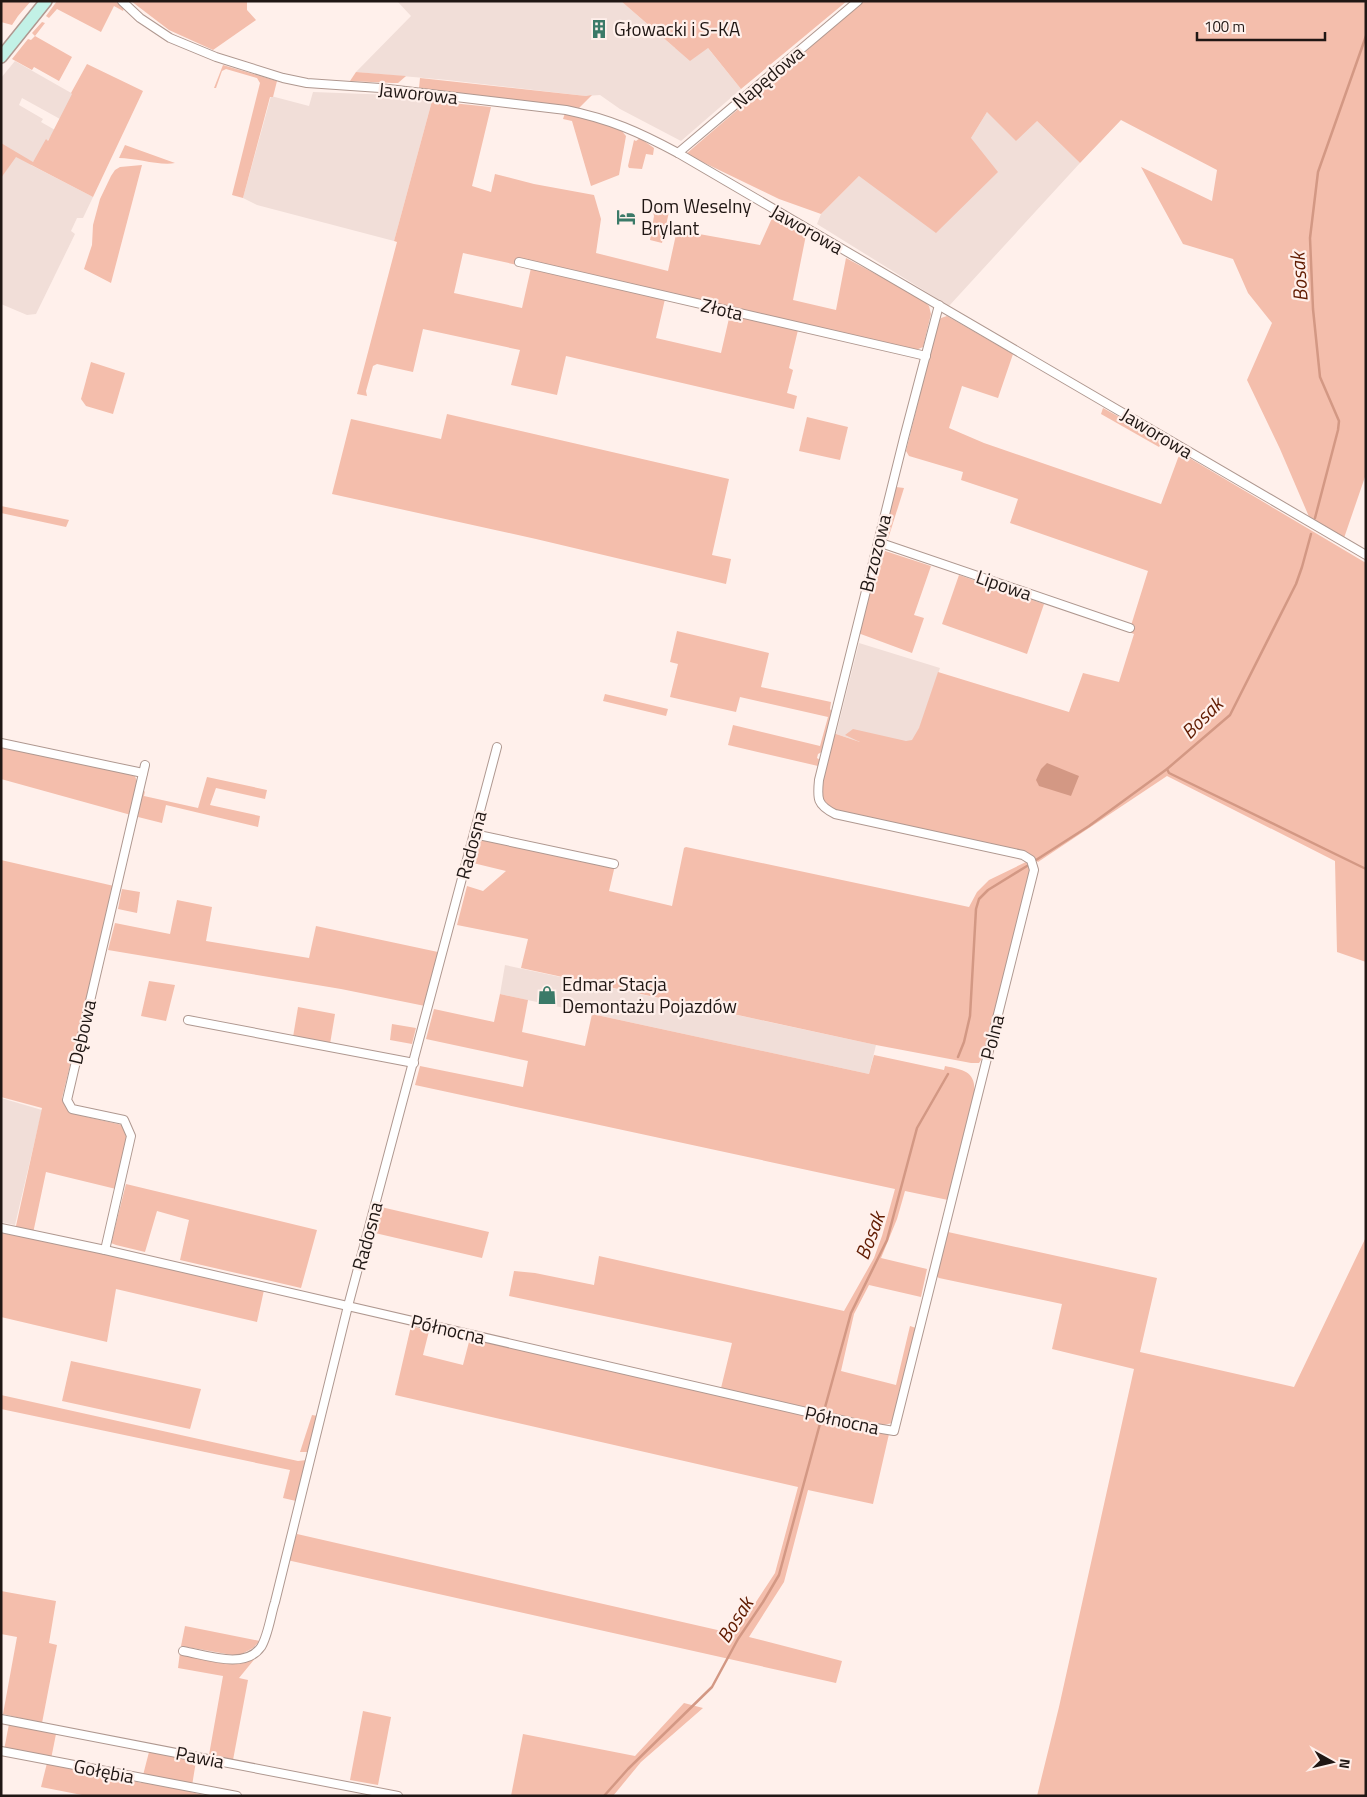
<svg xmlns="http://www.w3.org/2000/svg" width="1367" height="1797" font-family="'Titillium Web',sans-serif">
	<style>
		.built { fill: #f1ded8 }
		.green { fill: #f4beac; fill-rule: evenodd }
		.water { fill: #d39884 }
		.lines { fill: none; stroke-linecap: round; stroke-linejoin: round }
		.stream { stroke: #d39884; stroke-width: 2.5 }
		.minor-casing { stroke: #af9890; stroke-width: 10 }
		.secondary-casing { stroke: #af9890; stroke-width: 14 }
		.minor { stroke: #fff; stroke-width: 8 }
		.secondary { stroke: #c2f1e6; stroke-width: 11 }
		.labels { text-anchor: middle; stroke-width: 4.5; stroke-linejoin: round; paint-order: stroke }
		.poi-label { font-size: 19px; fill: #201714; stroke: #fff0eb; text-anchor: start }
		.street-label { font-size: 19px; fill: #201714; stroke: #fff0eb }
		.water-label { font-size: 20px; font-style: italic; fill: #611b00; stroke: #fff0eb }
	</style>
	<rect width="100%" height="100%" fill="#fff0eb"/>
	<!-- built -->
	<g class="built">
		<polygon points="397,1 621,1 675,48 707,47 741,89 681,141 620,109 600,95 586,96 447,80 356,72 411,16"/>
		<polygon points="15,61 73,94 60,119 22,98 19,105 43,119 41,122 55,130 31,165 93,197 83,218 77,218 71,231 75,234 36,314 27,315 1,304 1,178 15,157 1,147 1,78"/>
		<polygon points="313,92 394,95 432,101 394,241 257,205 243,198 271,96 309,106"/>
		<polygon points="987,112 1037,121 1080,163 949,306 817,224 821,214 859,176 971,138"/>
		<polygon points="859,643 940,668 910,756 875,747 836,734"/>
		<polygon points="505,965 876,1045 869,1074 500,994"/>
		<polygon points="1,1098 42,1110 15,1225 1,1222"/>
	</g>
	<!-- green -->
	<g class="green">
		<polygon points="1,1 31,1 18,16 12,25 1,22"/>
		<polygon points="57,1 116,1 124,8 123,11 114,6 101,32 57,9 49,18 46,16"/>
		<polygon points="131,1 247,1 247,10 256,20 213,50 169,30"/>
		<polygon points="621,1 847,1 741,89 708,48 690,61"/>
		<polygon points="864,1 1366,1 1366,474 1344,538 1310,519 1280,449 1247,380 1272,323 1248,293 1233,259 1183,244 1141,167 1212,201 1217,170 1121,120 1080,163 1037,121 1016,141 987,112 971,138 998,172 936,233 859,176 821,214 779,199 686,154"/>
		<polygon points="42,22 45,23 35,36 72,57 59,81 34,67 32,70 12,59 28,39 31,40 35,36 32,33"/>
		<polygon points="87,64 143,91 93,197 16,157 1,178 1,143 33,162 46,139 48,141 72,94 71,93"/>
		<polygon points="223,65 277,81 273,97 270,97 243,198 232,195 260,83 257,78 226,69 222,71 216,88 214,88"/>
		<polygon points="356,72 406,76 398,83 393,83 350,81"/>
		<polygon points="420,78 586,96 592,95 579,108 419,88"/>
		<path d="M432,101L491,107L472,186L491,192L495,174L534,184L594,195L601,219L596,253L668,271L677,230L760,245L773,216L806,235L793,300L836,310L846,258L922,299L929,306L931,314L923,347L916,350L798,330L789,368L793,370L787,393L797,396L794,409L566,356L557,395L511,385L520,350L423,329L413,372L377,364L373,366L366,391L367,396L357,394L397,242L394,241ZM463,253L531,268L522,308L454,293ZM665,299L730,314L721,353L656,338Z"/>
		<polygon points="565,113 622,127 621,130 626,136 619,175 591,186 572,121 563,119"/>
		<polygon points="640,138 654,148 653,155 646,154 642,169 629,168 628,166 634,140 636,141"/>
		<path d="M125,145L175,163C160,166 136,158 119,158Z"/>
		<polygon points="142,165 111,283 84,269 92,245 93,225 100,199 111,176 115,170 120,167"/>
		<polygon points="652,208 669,212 662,243 650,240 654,216"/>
		<path d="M947,316L1013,354L998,398L962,386L949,428L984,443L1161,504L1178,458L1181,453L1366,563V962L1337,952L1335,861L1167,776L1038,862L1030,856L1022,852L838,811C832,808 826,804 823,798C816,784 829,748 833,733L860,742L845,735L853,729L906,741L912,740L919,728L938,672L1069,712L1083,673L1119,682L1134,634L1129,632L1148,571L1010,523L1018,499L961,480L963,472L909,456L906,451L938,322L941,318Z"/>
		<polygon points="91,362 125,373 113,414 86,406 81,399"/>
		<polygon points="1103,408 1163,441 1159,447 1101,414"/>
		<polygon points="447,414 729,479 712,555 731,559 726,584 536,539 332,494 351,419 441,439"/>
		<polygon points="807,417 848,427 840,460 799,451"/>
		<polygon points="896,487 904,488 888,539 883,536"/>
		<polygon points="1,506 69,520 66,527 1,513"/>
		<polygon points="882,550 931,566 914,615 924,618 912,653 858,633 879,555"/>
		<polygon points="959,575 1044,604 1027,654 942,624"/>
		<polygon points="677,631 769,653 761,687 831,702 830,709 832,712 822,752 818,754 817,758 820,760 818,766 728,745 733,725 820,746 828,717 740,697 736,712 670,697 678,664 670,662"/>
		<polygon points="605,694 668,709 666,716 603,701"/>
		<polygon points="2,747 129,772 134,774 137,781 131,815 1,779"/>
		<polygon points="207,777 267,790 265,799 216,788 210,805 260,816 258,827 166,805 162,823 138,817 141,794 145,791 144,796 198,808"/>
		<polygon points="483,833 616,861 609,891 672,906 684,848 686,847 969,907 977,892 989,880 1026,862 1030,868 1031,875 983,1057 979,1063 971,1063 876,1045 521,968 528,939 457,925 467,886 483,891 506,871 473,863"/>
		<polygon points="1,860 114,886 62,1098 70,1113 122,1125 127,1139 116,1189 46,1172 32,1238 264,1290 257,1322 116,1289 107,1342 1,1317 1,1233 14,1235 42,1108 1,1097"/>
		<polygon points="122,889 140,892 137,913 118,909"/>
		<polygon points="177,900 212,907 206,941 309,958 316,926 438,952 425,1006 341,989 108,950 115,923 170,934"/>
		<polygon points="149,981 175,985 166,1021 141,1016"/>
		<path d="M500,994L528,1000L522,1032L585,1046L592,1014L869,1074L874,1055L944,1070L945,1066C965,1070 977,1072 974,1096L948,1200L905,1191L897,1219L881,1258L927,1269L921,1297L869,1285L854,1314L841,1371L896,1385L910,1326L916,1328L892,1423L884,1425L721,1388L732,1343L509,1296L514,1271L535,1273L594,1285L599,1256L844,1311L874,1258L882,1236L895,1189L415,1085L420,1066L523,1087L528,1061L426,1039L434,1009L494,1022Z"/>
		<polygon points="298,1007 335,1014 330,1044 293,1037"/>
		<polygon points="392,1024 416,1028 412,1044 390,1040"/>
		<polygon points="126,1184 317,1230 301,1288 180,1260 189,1220 157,1211 145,1252 116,1245 111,1243"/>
		<polygon points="381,1207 489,1232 482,1258 375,1233"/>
		<polygon points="948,1232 1157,1278 1140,1352 1294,1387 1366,1237 1366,1796 1037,1796 1059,1707 1134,1369 1052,1349 1062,1304 939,1278 936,1276"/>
		<polygon points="411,1326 429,1331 423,1355 463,1365 470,1338 889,1434 873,1504 808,1490 784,1582 749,1637 842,1661 836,1683 287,1560 297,1534 735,1634 775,1573 798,1487 395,1395"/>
		<polygon points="71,1361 201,1389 190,1429 62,1401"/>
		<polygon points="1,1395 298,1461 307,1460 296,1501 283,1498 290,1470 1,1409"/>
		<polygon points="312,1415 318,1416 310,1446 307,1452 300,1452"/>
		<polygon points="1,1591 56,1601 49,1643 57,1645 42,1723 3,1714 17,1637 1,1634"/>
		<polygon points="185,1626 260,1641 253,1648 238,1656 181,1646"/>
		<polygon points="180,1652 245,1662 257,1656 239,1678 248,1680 233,1760 209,1755 223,1676 178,1668"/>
		<polygon points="684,1703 703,1708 641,1762 613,1796 511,1796 523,1734 635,1756"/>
		<polygon points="363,1711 391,1717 378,1785 350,1780"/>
		<polygon points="9,1724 56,1734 51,1759 4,1750"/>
		<polygon points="149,1752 196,1761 191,1792 207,1796 87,1796 41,1787 47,1763 104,1773 141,1783"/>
	</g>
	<!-- water -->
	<polygon class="water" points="1047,763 1079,776 1071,796 1039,786 1036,780 1041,769"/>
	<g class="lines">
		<!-- stream -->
		<g class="stream">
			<polyline points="1315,518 1338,430 1339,421 1320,377 1313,309 1310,238 1318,172 1366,36"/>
			<polyline points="1167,769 1169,773 1366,869"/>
			<polyline points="1036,860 1089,826 1167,769 1230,715 1296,584 1302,567 1311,534"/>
			<polyline points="958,1057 964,1042 970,1016 976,909 979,899 988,890 1027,866"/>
			<polyline points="824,1411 851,1313 887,1240 917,1128 948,1074"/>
			<polyline points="604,1796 628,1769 712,1687 738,1639 763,1602 779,1575 821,1420"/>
		</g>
		<!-- minor casing -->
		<g class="minor-casing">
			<g id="minor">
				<path d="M122,1L140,18L170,38L216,57L283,78L307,83L380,88L566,110C610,119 639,132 678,153L1366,555"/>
				<polyline points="678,153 858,1"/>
				<polyline points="519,262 926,356"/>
				<polyline points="878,542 1130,628"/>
				<polyline points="1,743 143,773"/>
				<polyline points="474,834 614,864"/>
				<polyline points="188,1020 414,1063"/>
				<path d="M1,1228L105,1250L876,1428L894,1431L1034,870L1031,860L1023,855L835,814C817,805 817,799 819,780L904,438L939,305"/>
				<polyline points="105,1250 131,1136 124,1120 72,1109 67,1100 145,765"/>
				<path d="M183,1651C206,1655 245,1670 261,1647C268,1636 271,1614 275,1602L348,1306L497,747"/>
				<polyline points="1,1719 398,1796"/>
				<polyline points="1,1751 237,1796"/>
			</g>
		</g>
		<!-- secondary casing -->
		<g class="secondary-casing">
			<polyline id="secondary" points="1,57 46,1"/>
		</g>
		<!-- minor -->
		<use href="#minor" class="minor"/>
		<!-- secondary -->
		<use href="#secondary" class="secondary"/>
	</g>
	<!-- icons -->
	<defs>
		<g id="building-bare" transform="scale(1.5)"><path d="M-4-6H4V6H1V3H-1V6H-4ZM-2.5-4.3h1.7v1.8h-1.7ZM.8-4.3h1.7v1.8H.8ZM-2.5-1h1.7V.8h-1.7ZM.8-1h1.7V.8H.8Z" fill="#3b7a68" stroke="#fff0eb" stroke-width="2.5" paint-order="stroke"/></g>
		<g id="hotel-bare" transform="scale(1.5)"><path d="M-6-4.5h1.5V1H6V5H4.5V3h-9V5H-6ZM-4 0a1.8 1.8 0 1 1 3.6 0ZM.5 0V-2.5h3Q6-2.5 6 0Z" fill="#3b7a68" stroke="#fff0eb" stroke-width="2.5" paint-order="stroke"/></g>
		<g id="shop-bare" transform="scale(1.5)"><path d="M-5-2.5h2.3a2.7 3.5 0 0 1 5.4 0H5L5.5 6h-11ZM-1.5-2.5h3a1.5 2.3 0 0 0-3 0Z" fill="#3b7a68" stroke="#fff0eb" stroke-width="2.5" paint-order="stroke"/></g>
	</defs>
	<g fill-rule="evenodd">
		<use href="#building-bare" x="599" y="29"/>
		<use href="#hotel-bare" x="626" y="217"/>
		<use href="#shop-bare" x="547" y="995"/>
	</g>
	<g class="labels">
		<!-- poi labels -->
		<g class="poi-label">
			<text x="614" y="36">Głowacki i S-KA</text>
			<text x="641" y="213">Dom Weselny<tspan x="641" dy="22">Brylant</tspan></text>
			<text x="562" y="991">Edmar Stacja<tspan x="562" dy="22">Demontażu Pojazdów</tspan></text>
		</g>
		<!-- street labels -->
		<g class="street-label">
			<text transform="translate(768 77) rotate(-40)" y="7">Napędowa</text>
			<text transform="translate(418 93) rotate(6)" y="7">Jaworowa</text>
			<text transform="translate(807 229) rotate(30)" y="7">Jaworowa</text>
			<text transform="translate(722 309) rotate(13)" y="7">Złota</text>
			<text transform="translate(1157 433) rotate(31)" y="7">Jaworowa</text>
			<text transform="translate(875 553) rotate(-76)" y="7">Brzozowa</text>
			<text transform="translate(1004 585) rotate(19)" y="7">Lipowa</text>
			<text transform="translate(471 845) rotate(-75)" y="7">Radosna</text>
			<text transform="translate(82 1032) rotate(-77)" y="7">Dębowa</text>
			<text transform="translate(992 1037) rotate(-76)" y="7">Polna</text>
			<text transform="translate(367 1236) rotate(-75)" y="7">Radosna</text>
			<text transform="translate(448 1329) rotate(13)" y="7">Północna</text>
			<text transform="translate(842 1420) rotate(12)" y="7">Północna</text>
			<text transform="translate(200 1757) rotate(11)" y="7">Pawia</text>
			<text transform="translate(104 1771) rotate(11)" y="7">Gołębia</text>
		</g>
		<!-- water labels -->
		<g class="water-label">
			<text transform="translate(1299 277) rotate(-94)" y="7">Bosak</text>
			<text transform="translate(1202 718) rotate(-45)" y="7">Bosak</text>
			<text transform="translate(870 1236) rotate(-69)" y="7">Bosak</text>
			<text transform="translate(735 1620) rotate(-58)" y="7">Bosak</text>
		</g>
	</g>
	<!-- border -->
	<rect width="1367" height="1797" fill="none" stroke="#201714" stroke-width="5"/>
	<!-- north arrow -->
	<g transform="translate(1332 1762) rotate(98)" stroke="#fff0eb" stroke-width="4" paint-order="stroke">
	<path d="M0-4L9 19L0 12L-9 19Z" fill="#201714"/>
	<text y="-8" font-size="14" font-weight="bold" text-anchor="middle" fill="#201714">N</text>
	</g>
	<!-- scale -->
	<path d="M1197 32v8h128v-8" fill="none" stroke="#201714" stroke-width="2.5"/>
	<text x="1204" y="32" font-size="15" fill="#201714" stroke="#fff0eb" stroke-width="4" paint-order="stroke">100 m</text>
</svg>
